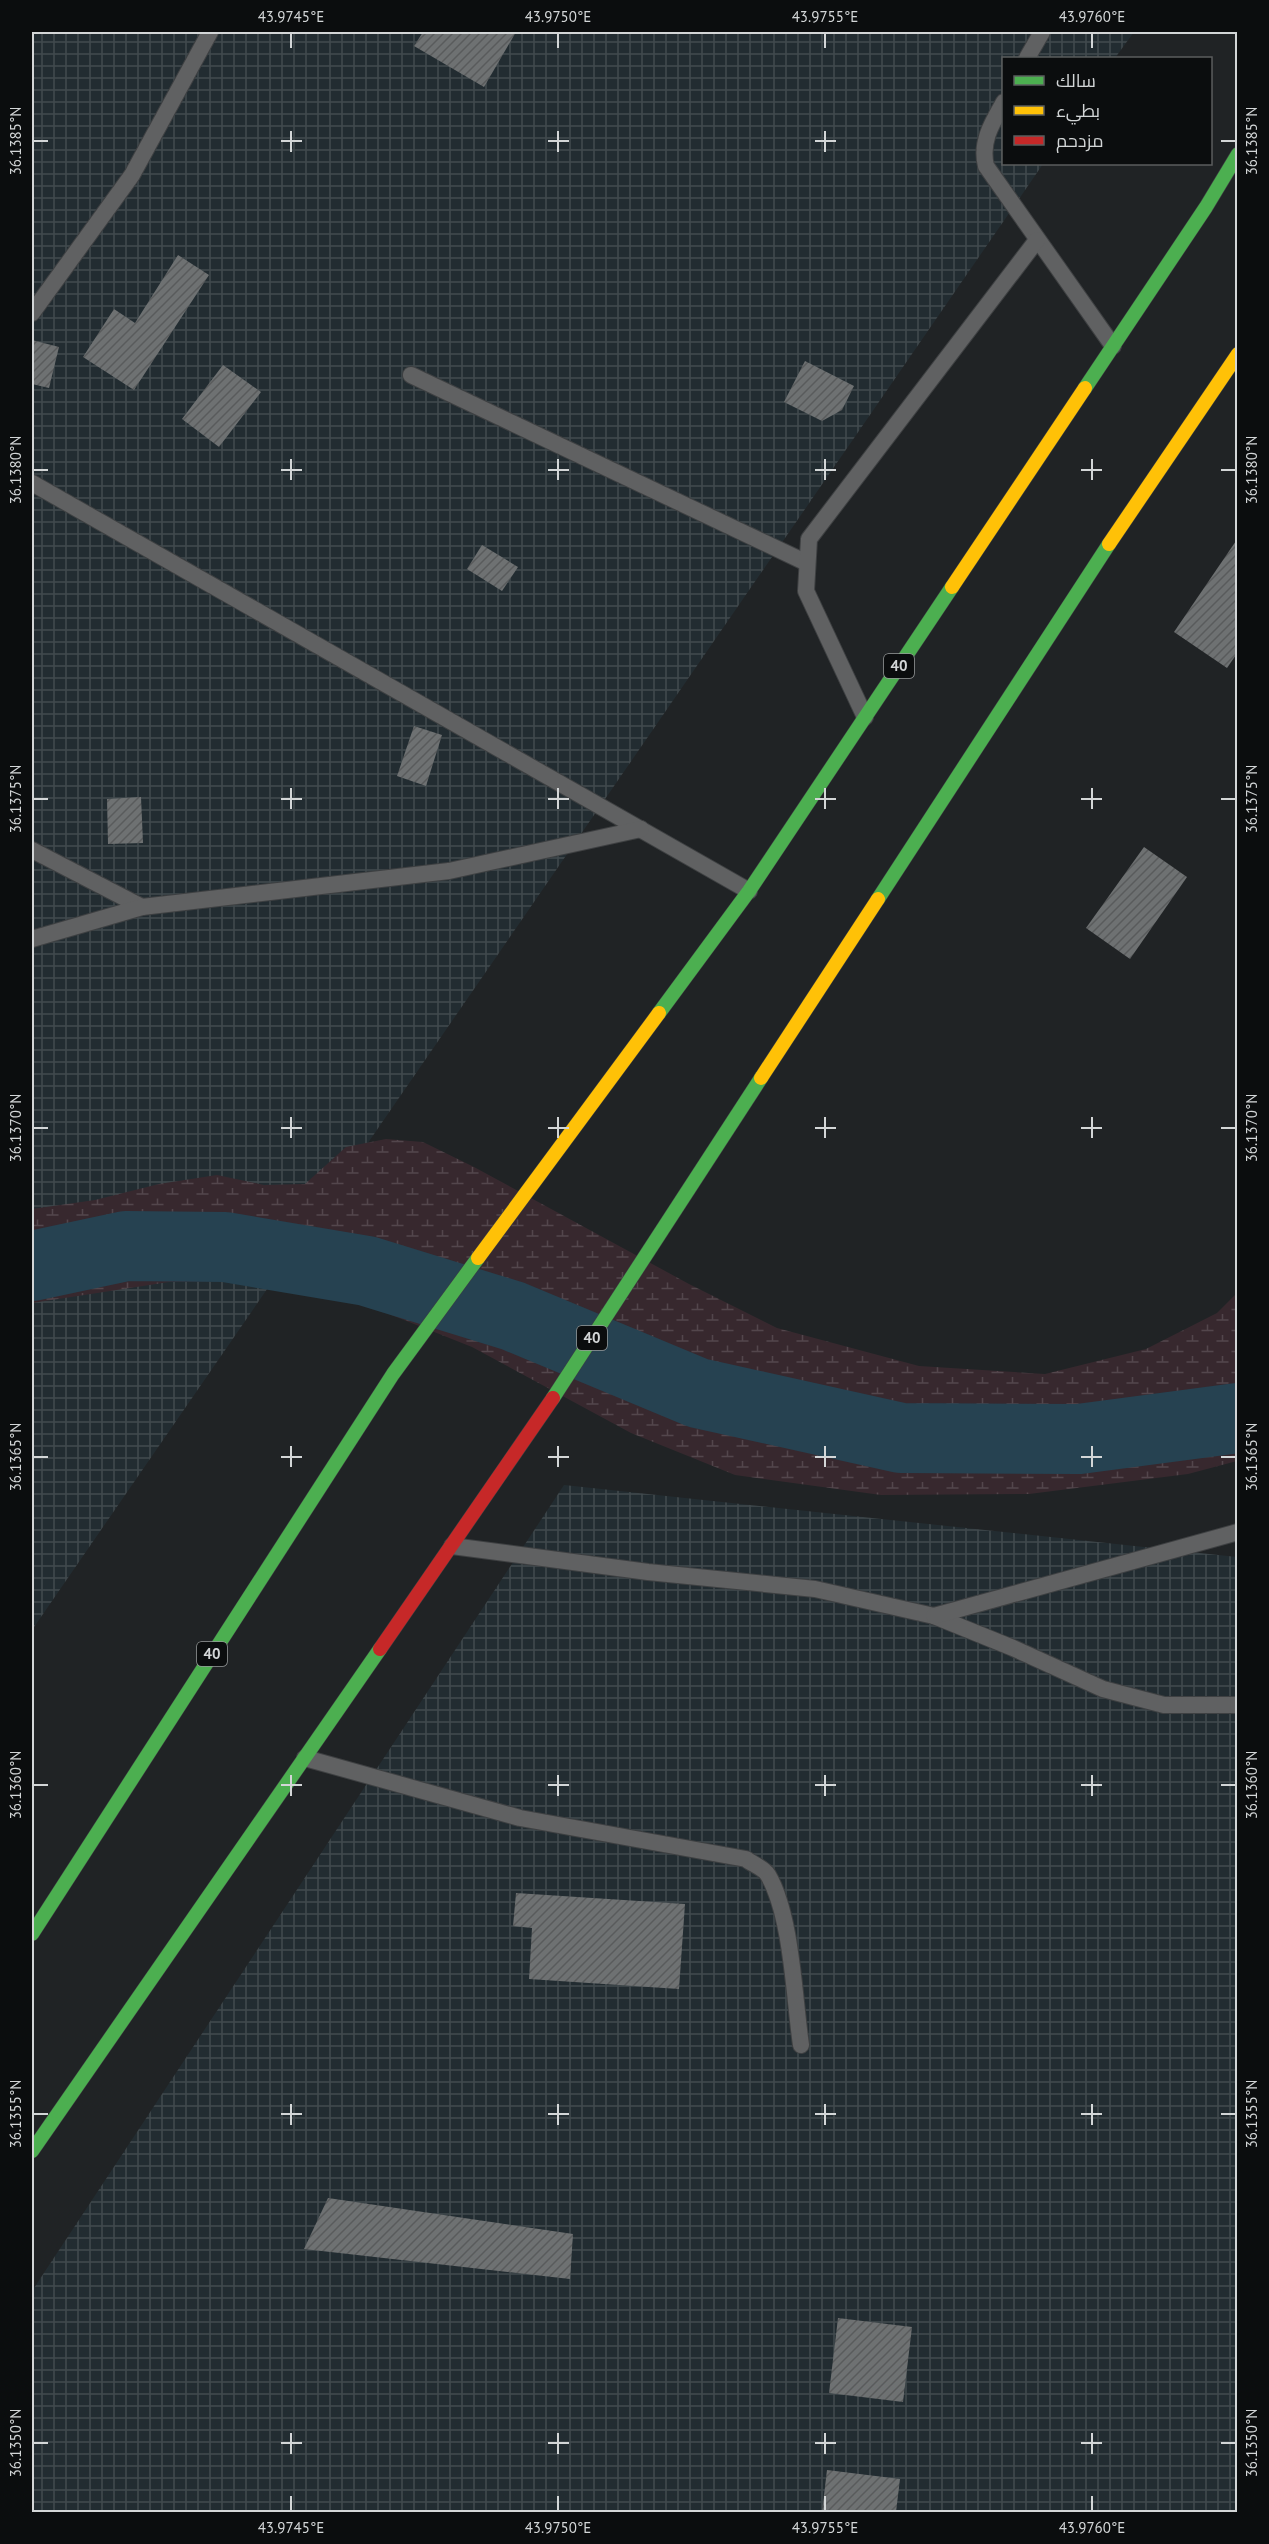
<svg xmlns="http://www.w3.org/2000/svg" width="1269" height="2544" font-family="'PT Sans',Cairo,sans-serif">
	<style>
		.industrial { fill: url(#industrial-grid) }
		.wetland { fill: url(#wetland-marsh) }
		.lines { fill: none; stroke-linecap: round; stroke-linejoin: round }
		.river { stroke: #264251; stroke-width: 70 }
		.building { fill: url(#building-hatch) }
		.lane-casing { stroke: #3e4042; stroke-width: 18 }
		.fast-casing { stroke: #3e4042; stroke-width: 15 }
		.slow-casing { stroke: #3e4042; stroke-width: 15 }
		.jam-casing { stroke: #3e4042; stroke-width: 15 }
		.lane { stroke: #606162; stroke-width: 16 }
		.fast { stroke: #4caf50; stroke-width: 14 }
		.slow { stroke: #ffc107; stroke-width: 14 }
		.jam { stroke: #c62828; stroke-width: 14 }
		.ticks { fill: none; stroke: #d3d6d7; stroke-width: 2 }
		.labels { text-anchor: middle; stroke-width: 6; stroke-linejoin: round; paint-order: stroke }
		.shield { fill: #0b0d0e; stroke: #979a9b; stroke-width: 1.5 }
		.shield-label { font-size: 15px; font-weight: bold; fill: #d3d6d7 }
		.neatline { fill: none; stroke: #d3d6d7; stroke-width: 2 }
		.ticks-label { font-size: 15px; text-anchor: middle; fill: #d3d6d7 }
	</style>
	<defs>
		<pattern id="industrial-grid" width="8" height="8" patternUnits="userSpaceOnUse" patternTransform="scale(1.5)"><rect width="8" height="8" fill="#222c31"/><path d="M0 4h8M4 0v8" fill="none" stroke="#414a4e"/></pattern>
		<pattern id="wetland-marsh" width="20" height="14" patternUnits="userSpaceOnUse" patternTransform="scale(1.5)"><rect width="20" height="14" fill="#37282e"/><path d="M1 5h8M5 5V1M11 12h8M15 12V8" fill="none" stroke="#53464c"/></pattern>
		<pattern id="building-hatch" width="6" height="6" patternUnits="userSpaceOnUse" patternTransform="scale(1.5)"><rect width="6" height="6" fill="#6e7172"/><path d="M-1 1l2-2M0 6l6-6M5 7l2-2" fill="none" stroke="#595b5c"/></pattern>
	</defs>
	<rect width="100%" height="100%" fill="#202325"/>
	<!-- industrial -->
	<g class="industrial">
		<polygon points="32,32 1134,32 1115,58 1004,58 1004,164 1043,164 32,1630"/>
		<polygon points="564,1485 1237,1557 1237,2512 32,2512 32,2291"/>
	</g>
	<!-- wetland -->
	<polygon class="wetland" points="386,1139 423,1142 474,1167 689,1284 777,1328 919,1366 1045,1374 1146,1349 1217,1313 1237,1293 1237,1461 1188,1474 1029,1494 881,1495 735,1475 631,1433 472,1347 336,1293 265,1281 169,1282 32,1303 32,1209 95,1200 159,1184 217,1175 264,1185 305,1184 346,1147"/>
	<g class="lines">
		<!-- river -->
		<polyline class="river" points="32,1266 126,1246 225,1247 367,1271 513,1316 698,1393 901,1438 1079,1439 1238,1418"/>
	</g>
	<!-- building -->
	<g class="building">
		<polygon points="423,32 516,32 484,87 414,46"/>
		<polygon points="178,255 209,275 134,390 83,357 114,309 135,323"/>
		<polygon points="32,340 59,347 49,388 32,384"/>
		<polygon points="805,361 854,386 842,410 822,421 784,402"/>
		<polygon points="223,365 261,392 219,447 182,419"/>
		<polygon points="1238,538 1238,652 1227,668 1174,632"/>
		<polygon points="482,545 518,567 502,591 467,569"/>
		<polygon points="414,726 442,735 426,786 397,776"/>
		<polygon points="141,797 143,843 108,844 107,799"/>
		<polygon points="1144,847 1187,877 1130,959 1086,928"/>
		<polygon points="516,1893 685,1904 679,1989 529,1979 532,1928 513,1926"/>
		<polygon points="328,2198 573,2234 570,2279 304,2249"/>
		<polygon points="838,2318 912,2327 903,2402 829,2393"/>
		<polygon points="827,2470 900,2479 896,2512 822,2512"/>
	</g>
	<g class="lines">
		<!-- lane casing -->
		<g class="lane-casing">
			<g id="lane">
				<polyline points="1027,58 1042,32"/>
				<path d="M1004,102C992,123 980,142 986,166L1113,346"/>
				<polyline points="32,313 132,175 210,32"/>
				<polyline points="411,375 807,563"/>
				<polyline points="32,483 749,891"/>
				<polyline points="865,717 806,591 809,539 1037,240"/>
				<polyline points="32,850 142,907"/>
				<polyline points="32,939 142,907 449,871 641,829"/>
				<polyline points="452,1546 648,1572 815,1589 934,1616 1013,1648 1103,1689 1164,1705 1238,1705"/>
				<polyline points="934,1616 1238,1532"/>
				<path d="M305,1758L520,1818L746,1859C752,1864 764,1868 768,1875C792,1916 794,1998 801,2045"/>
			</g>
		</g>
		<!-- fast casing -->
		<g class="fast-casing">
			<g id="fast">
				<polyline points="1085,388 1206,207 1238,154"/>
				<polyline points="878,899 1109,544"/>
				<polyline points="659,1013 749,891 952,587"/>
				<polyline points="553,1398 761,1078"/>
				<polyline points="32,1934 393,1374 478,1258"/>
				<polyline points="32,2151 380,1649"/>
			</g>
		</g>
		<!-- slow casing -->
		<g class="slow-casing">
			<g id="slow">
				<polyline points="1109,544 1238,354"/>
				<polyline points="952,587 1085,388"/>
				<polyline points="761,1078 878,899"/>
				<polyline points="478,1258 659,1013"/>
			</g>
		</g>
		<!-- jam casing -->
		<g class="jam-casing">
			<polyline id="jam" points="380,1649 553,1398"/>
		</g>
		<!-- lane -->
		<use href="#lane" class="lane"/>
		<!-- fast -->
		<use href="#fast" class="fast"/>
		<!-- slow -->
		<use href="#slow" class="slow"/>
		<!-- jam -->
		<use href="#jam" class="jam"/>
	</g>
	<!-- ticks -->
	<path class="ticks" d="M291,33V48M558,33V48M825,33V48M1092,33V48M291,131V152M558,131V152M825,131V152M33,141H48M281,141H302M548,141H569M815,141H836M1221,141H1236M291,459V480M558,459V480M825,459V480M1092,459V480M33,470H48M281,470H302M548,470H569M815,470H836M1081,470H1102M1221,470H1236M291,788V809M558,788V809M825,788V809M1092,788V809M33,799H48M281,799H302M548,799H569M815,799H836M1081,799H1102M1221,799H1236M291,1117V1138M558,1117V1138M825,1117V1138M1092,1117V1138M33,1128H48M281,1128H302M548,1128H569M815,1128H836M1081,1128H1102M1221,1128H1236M291,1446V1467M558,1446V1467M825,1446V1467M1092,1446V1467M33,1457H48M281,1457H302M548,1457H569M815,1457H836M1081,1457H1102M1221,1457H1236M291,1775V1796M558,1775V1796M825,1775V1796M1092,1775V1796M33,1785H48M281,1785H302M548,1785H569M815,1785H836M1081,1785H1102M1221,1785H1236M291,2104V2125M558,2104V2125M825,2104V2125M1092,2104V2125M33,2114H48M281,2114H302M548,2114H569M815,2114H836M1081,2114H1102M1221,2114H1236M291,2433V2454M558,2433V2454M825,2433V2454M1092,2433V2454M33,2443H48M281,2443H302M548,2443H569M815,2443H836M1081,2443H1102M1221,2443H1236M291,2496V2511M558,2496V2511M825,2496V2511M1092,2496V2511"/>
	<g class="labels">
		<!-- shield labels -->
		<g class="shield">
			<rect x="884" y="654" width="30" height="24" rx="4.5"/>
			<rect x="577" y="1326" width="30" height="24" rx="4.5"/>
			<rect x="197" y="1642" width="30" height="24" rx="4.5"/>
		</g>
		<g class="shield-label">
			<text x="899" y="671">40</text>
			<text x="592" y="1343">40</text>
			<text x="212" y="1659">40</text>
		</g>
	</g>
	<!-- border -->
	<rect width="1269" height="2544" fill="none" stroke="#0b0d0e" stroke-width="66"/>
	<!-- legend -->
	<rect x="1002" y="57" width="210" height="108" fill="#0b0d0e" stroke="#5b5d5e" stroke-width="1.5"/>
	<rect x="1014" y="76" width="30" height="9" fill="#4caf50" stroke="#5b5d5e" stroke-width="1.5"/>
	<text x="1056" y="87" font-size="18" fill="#d3d6d7">سالك</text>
	<rect x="1014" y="106" width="30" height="9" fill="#ffc107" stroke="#5b5d5e" stroke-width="1.5"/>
	<text x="1056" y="117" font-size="18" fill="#d3d6d7">بطيء</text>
	<rect x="1014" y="136" width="30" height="9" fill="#c62828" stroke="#5b5d5e" stroke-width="1.5"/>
	<text x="1056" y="147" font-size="18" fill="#d3d6d7">مزدحم</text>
	<rect x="33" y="33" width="1203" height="2478" class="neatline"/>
	<g class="ticks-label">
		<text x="291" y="22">43.9745°E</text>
		<text x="558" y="22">43.9750°E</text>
		<text x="825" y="22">43.9755°E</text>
		<text x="1092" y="22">43.9760°E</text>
		<text transform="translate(16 141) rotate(-90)" y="5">36.1385°N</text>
		<text transform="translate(1252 141) rotate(-90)" y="5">36.1385°N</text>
		<text transform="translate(16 470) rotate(-90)" y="5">36.1380°N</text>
		<text transform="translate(1252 470) rotate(-90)" y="5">36.1380°N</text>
		<text transform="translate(16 799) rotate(-90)" y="5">36.1375°N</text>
		<text transform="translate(1252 799) rotate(-90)" y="5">36.1375°N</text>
		<text transform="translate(16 1128) rotate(-90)" y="5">36.1370°N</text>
		<text transform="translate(1252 1128) rotate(-90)" y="5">36.1370°N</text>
		<text transform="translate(16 1457) rotate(-90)" y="5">36.1365°N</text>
		<text transform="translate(1252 1457) rotate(-90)" y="5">36.1365°N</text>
		<text transform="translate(16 1785) rotate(-90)" y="5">36.1360°N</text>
		<text transform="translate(1252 1785) rotate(-90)" y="5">36.1360°N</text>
		<text transform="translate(16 2114) rotate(-90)" y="5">36.1355°N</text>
		<text transform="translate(1252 2114) rotate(-90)" y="5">36.1355°N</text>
		<text transform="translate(16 2443) rotate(-90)" y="5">36.1350°N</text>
		<text transform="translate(1252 2443) rotate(-90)" y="5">36.1350°N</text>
		<text x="291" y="2533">43.9745°E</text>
		<text x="558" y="2533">43.9750°E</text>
		<text x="825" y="2533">43.9755°E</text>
		<text x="1092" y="2533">43.9760°E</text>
	</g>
</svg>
